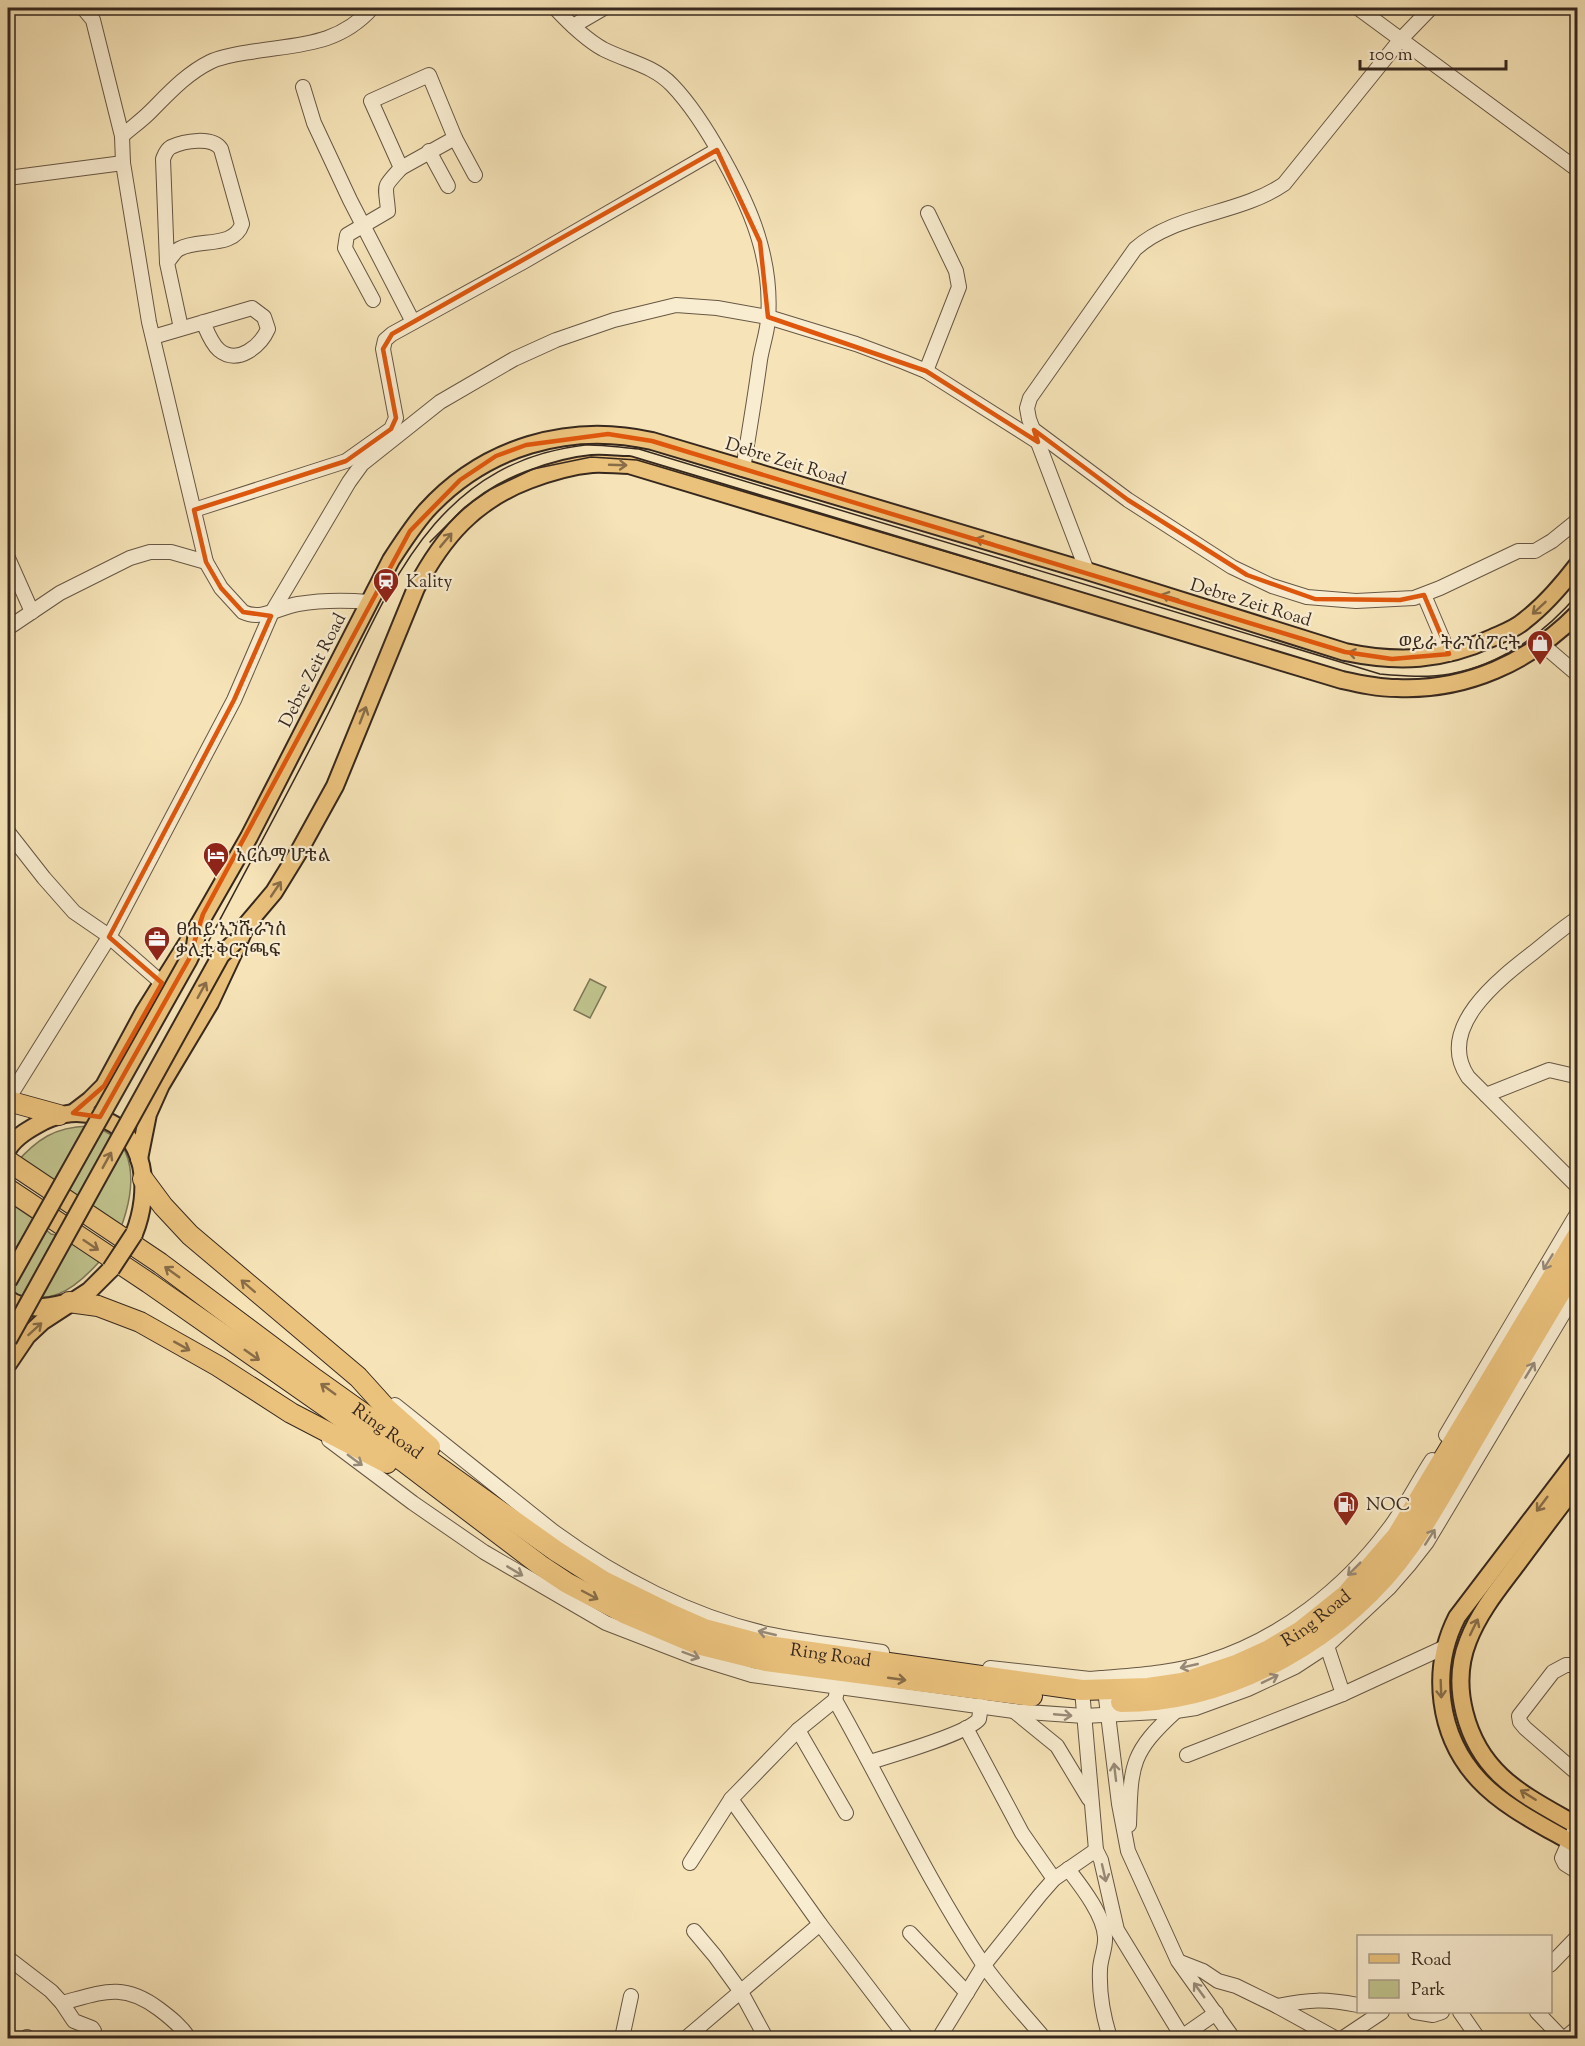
<svg xmlns="http://www.w3.org/2000/svg" width="1585" height="2046" font-family="'Sorts Mill Goudy','Noto Serif Ethiopic',serif">
	<style>
		.green { fill: #c0c38d; stroke: #7c7656; stroke-width: 1.5 }
		.lines { fill: none; stroke-linecap: round; stroke-linejoin: round }
		.minor-casing { stroke: #675744; stroke-width: 16 }
		.major-casing { stroke: #37281e; stroke-width: 20 }
		.highway-casing { stroke: #37281e; stroke-width: 22 }
		.minor { stroke: #f9edd1; stroke-width: 14 }
		.major { stroke: #ebc27c; stroke-width: 16 }
		.highway { stroke: #ebc27c; stroke-width: 20 }
		.tram { stroke: #37281e; stroke-width: 1.5 }
		.major-bridge-casing { stroke: #37281e; stroke-width: 20; stroke-linecap: butt }
		.major-bridge { stroke: #ebc27c; stroke-width: 16 }
		.oneway { stroke: #886d48 }
		.oneway2 { stroke: #988a78 }
		.marked { fill: none; stroke: #df570d; stroke-width: 4.5; stroke-linejoin: round }
		.labels { text-anchor: middle; stroke-width: 4.5; stroke-linejoin: round; paint-order: stroke }
		.street-label { font-size: 18px; fill: #37281e; stroke: #f9edd1 }
		.poi-label { font-size: 18px; fill: #37281e; stroke: #f9edd1; text-anchor: start }
	</style>
	<rect width="100%" height="100%" fill="#f6e4b8"/>
	<filter id="stains"><feTurbulence type="fractalNoise" baseFrequency=".00333" numOctaves="4"/><feColorMatrix values="0 0 0 0 .2 0 0 0 0 .09 0 0 0 0 .02 0 0 0 .5 -.17"/></filter>
	<radialGradient id="worn" r=".72"><stop offset=".6" stop-color="#630" stop-opacity="0"/><stop offset="1" stop-color="#630" stop-opacity=".3"/></radialGradient>
	<!-- green -->
	<g class="green">
		<polygon points="590,979 606,987 590,1018 574,1010"/>
		<path d="M88,1126C142,1136 135,1191 120,1230L15,1164C37,1139 55,1127 88,1126Z"/>
		<path d="M8,1202L35,1220L51,1234L65,1237L99,1262C71,1293 49,1306 8,1292Z"/>
	</g>
	<g class="lines">
		<!-- minor casing -->
		<g class="minor-casing">
			<g id="minor">
				<path d="M83,8L93,20L122,136L123,163L149,322L206,562L221,588L243,612C262,621 279,607 298,604C322,600 345,600 369,602"/>
				<path d="M555,8C569,23 585,39 603,49C626,61 653,65 672,85C704,118 748,198 760,243C767,268 770,295 768,320C767,333 762,347 760,360C755,397 749,433 743,469"/>
				<polyline points="1358,8 1578,170"/>
				<polyline points="573,26 604,8"/>
				<polyline points="303,87 314,123 350,200 413,322"/>
				<path d="M122,136C131,128 141,121 150,112C169,93 186,74 210,62C222,56 237,54 250,52C298,44 338,46 372,8"/>
				<polyline points="429,151 448,186"/>
				<polyline points="401,168 455,138"/>
				<polyline points="8,178 123,163"/>
				<path d="M167,263C170,259 175,251 179,249C198,238 234,249 242,224L221,149C212,136 184,141 171,147C166,150 165,154 163,159L167,263L181,328"/>
				<path d="M373,300L345,248L347,235L388,211C386,183 381,190 401,168L371,101L429,75L455,138L475,175"/>
				<path d="M153,337L252,308L264,317L268,329C261,345 238,366 219,350C211,343 207,331 203,322"/>
				<polyline points="926,371 959,287 956,271 928,213"/>
				<polyline points="1034,430 1128,500 1232,567 1272,586 1307,597 1356,601 1414,598 1440,588 1518,551 1535,551 1540,548 1552,541 1578,520"/>
				<polyline points="194,510 346,461 391,429 396,418 383,349 385,340 392,334 523,262 717,150"/>
				<polyline points="8,558 32,612"/>
				<path d="M1087,571L1029,419L1027,408L1030,398L1135,249C1175,213 1239,215 1284,184L1401,39L1431,8"/>
				<polyline points="1424,595 1449,654"/>
				<polyline points="8,628 60,593 130,558 150,552 171,552 206,562"/>
				<polyline points="1543,645 1578,675"/>
				<polyline points="8,832 44,878 74,912 106,934 162,983"/>
				<path d="M1578,918C1562,928 1548,941 1534,952C1499,979 1435,1028 1468,1077L1578,1187"/>
				<polyline points="1486,1095 1549,1070 1575,1076"/>
				<polyline points="8,1099 109,937 234,700 272,612 349,482 362,464 440,402 514,359 556,340 614,320 676,305 717,308 768,317 856,344 904,362 926,371 1038,442"/>
				<path d="M395,1405L554,1532C617,1578 692,1617 768,1634C806,1642 844,1646 882,1652"/>
				<polyline points="1446,1435 1578,1212"/>
				<polyline points="329,1440 413,1503 484,1552 606,1623 694,1657 752,1675 1014,1711 1084,1716 1176,1711 1196,1708 1248,1689 1295,1667 1327,1646 1389,1588 1409,1565 1427,1542 1578,1289"/>
				<polyline points="1327,1646 1343,1694"/>
				<polyline points="1578,1665 1566,1665 1553,1672 1519,1716 1520,1722 1525,1728 1578,1774"/>
				<path d="M990,1668L1090,1679L1101,1678C1137,1675 1175,1673 1210,1661C1280,1639 1344,1589 1388,1530C1405,1508 1417,1483 1432,1460"/>
				<polyline points="838,1687 835,1700 798,1730 731,1799 820,1924 907,2038"/>
				<polyline points="1082,1690 1096,1850 1101,1860 1117,1930 1183,2038"/>
				<polyline points="1105,1690 1119,1804 1128,1851 1178,1961 1233,2038"/>
				<path d="M835,1700C885,1788 927,1880 983,1964C1001,1990 1024,2014 1044,2038"/>
				<polyline points="1014,1711 1057,1746 1089,1799"/>
				<polyline points="966,1728 1022,1833 1054,1879"/>
				<polyline points="798,1730 846,1813"/>
				<polyline points="1187,1755 1343,1694 1445,1647"/>
				<path d="M870,1762C890,1756 969,1733 979,1719L981,1706"/>
				<polyline points="1578,1822 1562,1858 1565,1864 1578,1872"/>
				<path d="M1129,1825C1131,1765 1130,1753 1176,1711"/>
				<polyline points="690,1863 731,1799"/>
				<path d="M1068,1869C1081,1886 1104,1915 1105,1937C1106,1948 1100,1959 1100,1970C1099,1993 1103,2016 1110,2038"/>
				<polyline points="694,1931 715,1956 741,1992 766,2038"/>
				<polyline points="910,1933 967,1993"/>
				<polyline points="8,1958 51,1991 62,2003 74,2021 92,2028 94,2031 94,2038"/>
				<polyline points="1180,1962 1203,1971 1218,1981 1236,1986 1277,2006 1335,2038"/>
				<polyline points="1550,1965 1578,1936"/>
				<path d="M62,2003C103,1992 123,1982 159,2009C171,2018 181,2026 189,2038"/>
				<path d="M1277,2006C1310,1999 1326,1999 1358,2005"/>
				<polyline points="1415,2012 1433,2015 1442,2012"/>
				<polyline points="1460,2012 1478,2038"/>
				<polyline points="1537,2012 1562,2038"/>
				<polyline points="27,2037 28,2038"/>
				<polyline points="622,2038 631,1996"/>
				<polyline points="686,2038 820,1924"/>
				<polyline points="939,2038 984,1965 1040,1895 1054,1879 1096,1850"/>
				<polyline points="1180,2038 1216,2013"/>
				<polyline points="1343,2038 1382,2012"/>
				<polyline points="1565,2038 1578,2027"/>
			</g>
		</g>
		<!-- major casing -->
		<g class="major-casing">
			<g id="major">
				<path d="M73,1113L90,1100L104,1086L144,1012L198,926L249,837L391,560C402,543 413,526 426,511C484,447 569,422 652,441L1087,571L1345,652C1398,663 1442,661 1492,638C1503,633 1515,629 1524,621C1545,605 1562,585 1578,564"/>
				<path d="M8,1149C16,1136 31,1128 44,1121C62,1113 79,1110 98,1117C148,1133 151,1192 134,1234"/>
				<path d="M139,1159L148,1114L161,1085L210,1003L247,924L274,892L298,853L335,786L416,588C443,537 474,501 529,480C550,472 570,466 592,464C604,463 617,465 629,465L1342,680C1360,684 1378,688 1397,688C1466,691 1530,662 1578,613"/>
				<path d="M8,1299C24,1311 47,1308 65,1303"/>
				<polyline points="8,1364 27,1336 43,1321 89,1291 111,1269"/>
				<path d="M1578,1458L1457,1617C1430,1670 1438,1736 1479,1780C1505,1808 1544,1826 1578,1846"/>
				<path d="M1578,1483C1557,1510 1537,1537 1517,1564C1499,1588 1479,1612 1468,1641C1450,1686 1466,1743 1501,1776C1522,1796 1552,1811 1578,1826"/>
			</g>
		</g>
		<!-- highway casing -->
		<g class="highway-casing">
			<g id="highway">
				<polyline points="8,1101 59,1115"/>
				<path id="s1" d="M8,1161L160,1263L315,1379L556,1551L603,1581L670,1614L704,1629L768,1646L1082,1690L1148,1688L1182,1683L1236,1665L1269,1650L1301,1631L1346,1595L1397,1536L1578,1235"/>
				<polyline points="143,1179 163,1206 190,1235 358,1377 386,1408 430,1447"/>
				<polyline points="8,1189 149,1283 395,1455 540,1565 567,1583 624,1613 697,1644 766,1661 1032,1696"/>
				<polyline points="69,1302 98,1306 140,1322 218,1366 291,1413 387,1463"/>
				<path d="M1121,1702C1232,1702 1347,1636 1410,1545C1435,1509 1456,1469 1478,1432C1511,1375 1544,1319 1578,1263"/>
			</g>
		</g>
		<!-- minor -->
		<use href="#minor" class="minor"/>
		<!-- major -->
		<use href="#major" class="major"/>
		<!-- highway -->
		<use href="#highway" class="highway"/>
		<!-- tram -->
		<g class="tram">
			<polyline points="430,542 465,507 491,489 533,469 591,457 637,460 1035,578"/>
			<path d="M204,950C245,871 289,792 329,712C388,593 431,463 585,445C602,444 622,448 639,449L1380,674C1403,676 1427,678 1450,674C1501,665 1545,633 1578,594"/>
		</g>
		<!-- major-bridge casing -->
		<g class="major-bridge-casing">
			<g id="major-bridge">
				<polyline points="111,1269 134,1234"/>
				<polyline points="8,1281 189,959 195,946 198,926"/>
				<polyline points="8,1340 221,955 241,936"/>
			</g>
		</g>
		<!-- major-bridge -->
		<use href="#major-bridge" class="major-bridge"/>
	</g>
	<!-- one-way arrows -->
	<defs><path id="oneway-shaft" d="M-6 0H5M1.5-3L5.5 0L1.5 3" fill="none" stroke-width="1.6" stroke-linecap="round" stroke-linejoin="round" transform="scale(1.5)"/></defs>
	<g class="oneway">
		<use href="#oneway-shaft" transform="translate(618 465) rotate(2)"/>
		<use href="#oneway-shaft" transform="translate(446 540) rotate(-50)"/>
		<use href="#oneway-shaft" transform="translate(984 541) rotate(-163)"/>
		<use href="#oneway-shaft" transform="translate(1170 597) rotate(-163)"/>
		<use href="#oneway-shaft" transform="translate(1539 608) rotate(137)"/>
		<use href="#oneway-shaft" transform="translate(1357 654) rotate(-169)"/>
		<use href="#oneway-shaft" transform="translate(363 715) rotate(-69)"/>
		<use href="#oneway-shaft" transform="translate(276 889) rotate(-56)"/>
		<use href="#oneway-shaft" transform="translate(202 990) rotate(-61)"/>
		<use href="#oneway-shaft" transform="translate(107 1160) rotate(-61)"/>
		<use href="#oneway-shaft" transform="translate(91 1245) rotate(34)"/>
		<use href="#oneway-shaft" transform="translate(172 1272) rotate(-144)"/>
		<use href="#oneway-shaft" transform="translate(248 1286) rotate(-139)"/>
		<use href="#oneway-shaft" transform="translate(35 1329) rotate(-42)"/>
		<use href="#oneway-shaft" transform="translate(182 1346) rotate(29)"/>
		<use href="#oneway-shaft" transform="translate(252 1355) rotate(35)"/>
		<use href="#oneway-shaft" transform="translate(328 1389) rotate(-144)"/>
		<use href="#oneway-shaft" transform="translate(1542 1504) rotate(127)"/>
		<use href="#oneway-shaft" transform="translate(590 1595) rotate(28)"/>
		<use href="#oneway-shaft" transform="translate(1474 1627) rotate(-64)"/>
		<use href="#oneway-shaft" transform="translate(897 1679) rotate(8)"/>
		<use href="#oneway-shaft" transform="translate(1441 1689) rotate(88)"/>
		<use href="#oneway-shaft" transform="translate(1528 1795) rotate(-148)"/>
	</g>
	<g class="oneway2">
		<use href="#oneway-shaft" transform="translate(1548 1262) rotate(121)"/>
		<use href="#oneway-shaft" transform="translate(1530 1370) rotate(-59)"/>
		<use href="#oneway-shaft" transform="translate(355 1460) rotate(36)"/>
		<use href="#oneway-shaft" transform="translate(1430 1537) rotate(-57)"/>
		<use href="#oneway-shaft" transform="translate(1354 1569) rotate(135)"/>
		<use href="#oneway-shaft" transform="translate(515 1571) rotate(31)"/>
		<use href="#oneway-shaft" transform="translate(767 1633) rotate(-167)"/>
		<use href="#oneway-shaft" transform="translate(691 1655) rotate(20)"/>
		<use href="#oneway-shaft" transform="translate(1189 1666) rotate(167)"/>
		<use href="#oneway-shaft" transform="translate(1270 1679) rotate(-26)"/>
		<use href="#oneway-shaft" transform="translate(1063 1715) rotate(5)"/>
		<use href="#oneway-shaft" transform="translate(1115 1772) rotate(-97)"/>
		<use href="#oneway-shaft" transform="translate(1104 1873) rotate(77)"/>
		<use href="#oneway-shaft" transform="translate(1199 1990) rotate(-126)"/>
	</g>
	<!-- marked area -->
	<path class="marked" d="M717,150L760,242L768,317L926,371L1038,442L1034,430L1128,500L1247,575L1315,599L1400,600L1424,595L1449,654L1392,659L1345,652L652,441L608,434L526,445L496,456L460,480L410,531L203,914L189,959L100,1117L73,1113L104,1086L162,983L109,937L234,700L271,616L243,612L221,588L206,562L194,510L346,461L391,429L396,418L383,349L392,334Z"/>
	<!-- icons -->
	<defs>
		<g id="station-pin" transform="scale(1.35)"><path d="M0 17L-7.5 6A9.5 9.5 0 1 1 7.5 6Z" fill="#8f2418" stroke="#f9edd1"/><path d="M-3-6H3Q5-6 5-4V2Q5 4 3 4L4.5 6H3L1.5 4h-3L-3 6H-4.5L-3 4Q-5 4-5 2V-4Q-5-6-3-6ZM-3.5-4v3h7v-3ZM-3.5 1v1.5H-2V1ZM2 1v1.5H3.5V1Z" fill="#fff"/></g>
		<g id="shop-pin" transform="scale(1.35)"><path d="M0 17L-7.5 6A9.5 9.5 0 1 1 7.5 6Z" fill="#8f2418" stroke="#f9edd1"/><path d="M-5-2.5h2.3a2.7 3.5 0 0 1 5.4 0H5L5.5 6h-11ZM-1.5-2.5h3a1.5 2.3 0 0 0-3 0Z" fill="#fff"/></g>
		<g id="hotel-pin" transform="scale(1.35)"><path d="M0 17L-7.5 6A9.5 9.5 0 1 1 7.5 6Z" fill="#8f2418" stroke="#f9edd1"/><path d="M-6-4.5h1.5V1H6V5H4.5V3h-9V5H-6ZM-4 0a1.8 1.8 0 1 1 3.6 0ZM.5 0V-2.5h3Q6-2.5 6 0Z" fill="#fff"/></g>
		<g id="office-pin" transform="scale(1.35)"><path d="M0 17L-7.5 6A9.5 9.5 0 1 1 7.5 6Z" fill="#8f2418" stroke="#f9edd1"/><path d="M-6-3h4V-5.5h4V-3h4V5H-6ZM-1-4.5V-3h2v-1.5ZM-6 0V1H6V0Z" fill="#fff"/></g>
		<g id="fuel-pin" transform="scale(1.35)"><path d="M0 17L-7.5 6A9.5 9.5 0 1 1 7.5 6Z" fill="#8f2418" stroke="#f9edd1"/><path d="M-5.5-6h7V0h2V4h1.3V-2.5L3-4.5l.8-.8L6-3V5H2.5V1h-1V6h-7ZM-4.2-4.7v3.2H.2V-4.7Z" fill="#fff"/></g>
	</defs>
	<g fill-rule="evenodd">
		<use href="#station-pin" x="386" y="581"/>
		<use href="#shop-pin" x="1540" y="643"/>
		<use href="#hotel-pin" x="216" y="855"/>
		<use href="#office-pin" x="157" y="939"/>
		<use href="#fuel-pin" x="1346" y="1504"/>
	</g>
	<g class="labels">
		<!-- street labels -->
		<g class="street-label">
			<text transform="translate(786 461) rotate(17)" y="6">Debre Zeit Road</text>
			<text transform="translate(1251 602) rotate(17)" y="6">Debre Zeit Road</text>
			<text transform="translate(312 670) rotate(-63)" y="6">Debre Zeit Road</text>
			<text dy="6" stroke="none"><textPath href="#s1" startOffset="466">Ring Road</textPath></text>
			<text dy="6" stroke="none"><textPath href="#s1" startOffset="1474">Ring Road</textPath></text>
			<text dy="6" stroke="none"><textPath href="#s1" startOffset="970">Ring Road</textPath></text>
		</g>
		<!-- poi labels -->
		<g class="poi-label">
			<text x="406" y="587">Kality</text>
			<text x="1520" y="649" text-anchor="end">ወይራ ትራንስፖርት</text>
			<text x="236" y="861">አርሴማ ሆቴል</text>
			<text x="176" y="935">ፀሐይ ኢንሹራንስ<tspan x="176" dy="21">ቃሊቲ ቅርንጫፍ</tspan></text>
			<text x="1366" y="1510">NOC</text>
		</g>
	</g>
	<!-- margin -->
	<rect width="1585" height="2046" fill="none" stroke="#f6e4b8" stroke-width="30"/>
	<rect x="9" y="9" width="1567" height="2028" fill="none" stroke="#37281e" stroke-width="3"/>
	<rect x="15" y="15" width="1555" height="2016" fill="none" stroke="#37281e" stroke-width="1.5"/>
	<!-- legend -->
	<rect x="1357" y="1935" width="195" height="78" fill="#f9edd1" stroke="#ab9e89" stroke-width="1.5"/>
	<rect x="1369" y="1954" width="30" height="9" fill="#ebc27c" stroke="#ab9e89" stroke-width="1.5"/>
	<text x="1411" y="1965" font-size="18" fill="#37281e">Road</text>
	<rect x="1369" y="1980" width="30" height="18" fill="#c0c38d" stroke="#ab9e89" stroke-width="1.5"/>
	<text x="1411" y="1995" font-size="18" fill="#37281e">Park</text>
	<!-- scale -->
	<path d="M1360 60v9h146v-9" fill="none" stroke="#37281e" stroke-width="3"/>
	<text x="1369" y="60" font-size="18" fill="#37281e" stroke="#f9edd1" stroke-width="4.5" paint-order="stroke">100 m</text>
	<rect width="100%" height="100%" filter="url(#stains)"/>
	<rect width="100%" height="100%" fill="url(#worn)"/>
</svg>
